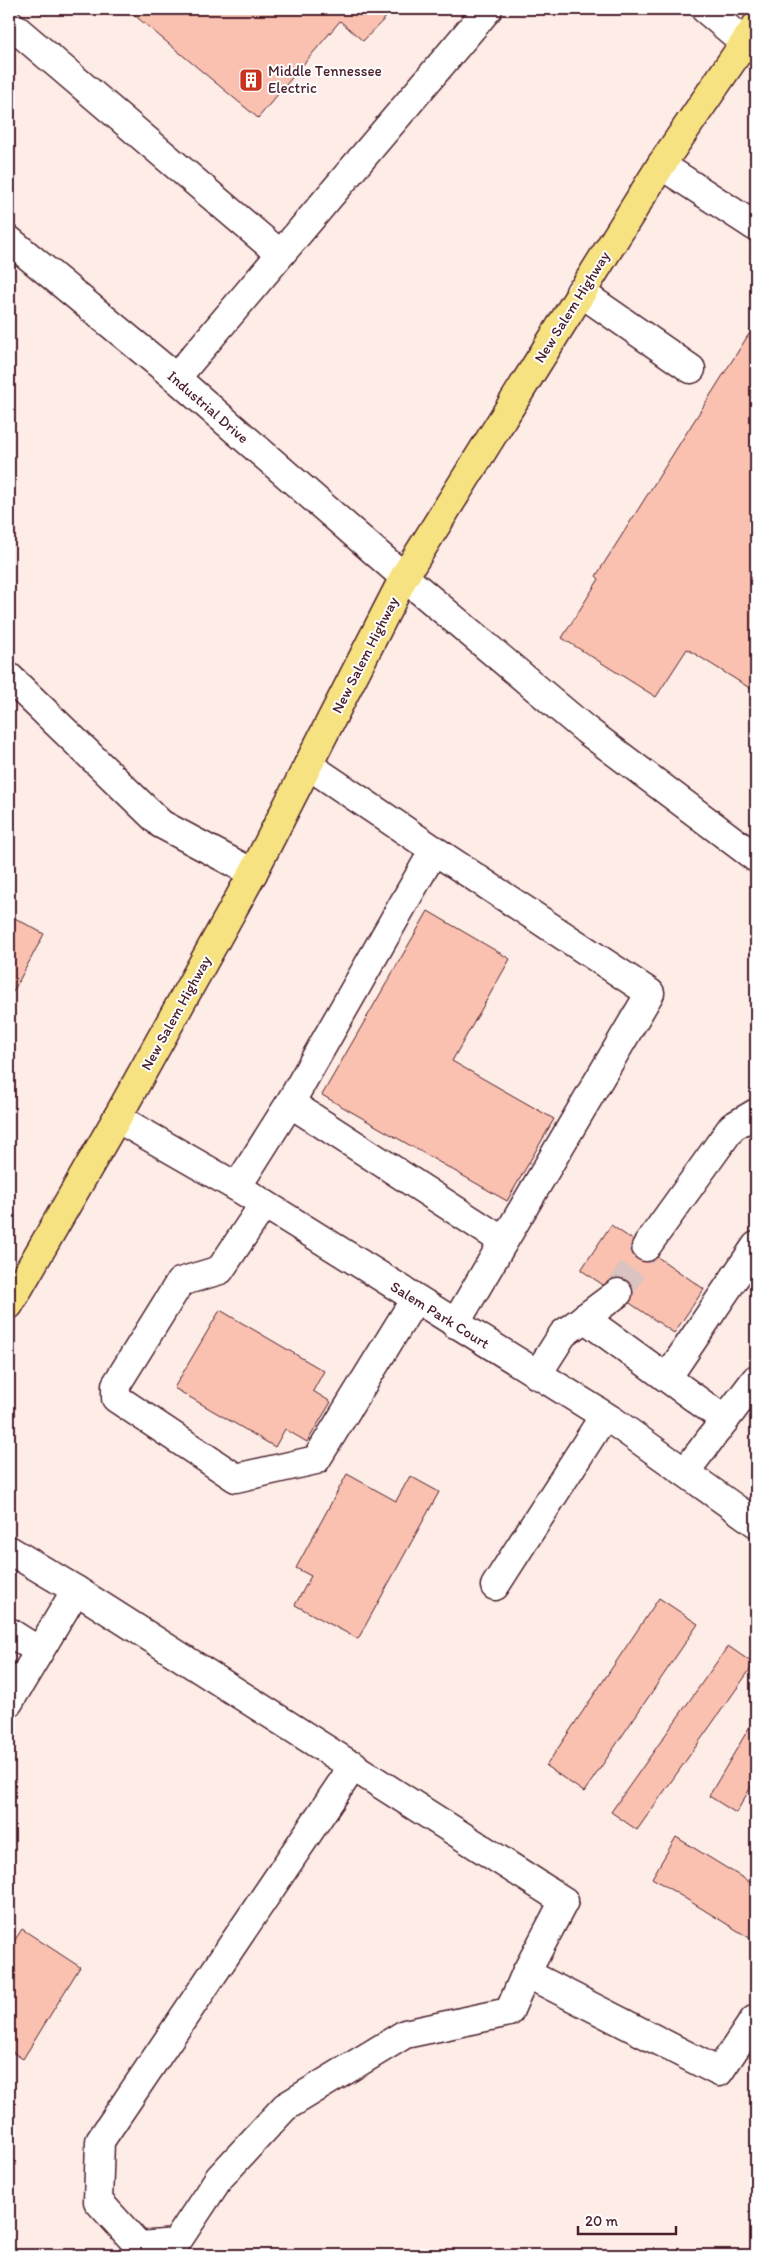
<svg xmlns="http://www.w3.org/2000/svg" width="765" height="2264" font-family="Itim,sans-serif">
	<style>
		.building { fill: #fac1b0; stroke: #4a1f2b }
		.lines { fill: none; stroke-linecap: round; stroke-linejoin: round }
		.minor-tunnel { stroke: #dac3c1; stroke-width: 28; stroke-dasharray: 28 14; stroke-linecap: butt }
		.minor-casing { stroke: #4a1f2b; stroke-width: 31 }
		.major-casing { stroke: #4a1f2b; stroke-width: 31 }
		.minor { stroke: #fff; stroke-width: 28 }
		.major { stroke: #f7e281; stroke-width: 28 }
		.labels { text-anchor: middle; stroke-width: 4; stroke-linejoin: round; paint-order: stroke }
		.poi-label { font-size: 15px; fill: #4a1f2b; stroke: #fff; text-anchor: start }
		.street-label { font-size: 15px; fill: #4a1f2b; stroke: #fff }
	</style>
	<rect width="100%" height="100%" fill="#feece7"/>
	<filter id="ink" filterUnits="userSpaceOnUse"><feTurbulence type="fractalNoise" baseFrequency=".02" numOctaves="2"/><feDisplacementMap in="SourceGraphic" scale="10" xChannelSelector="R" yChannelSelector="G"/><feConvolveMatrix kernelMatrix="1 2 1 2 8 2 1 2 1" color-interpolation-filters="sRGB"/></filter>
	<g filter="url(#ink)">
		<!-- building -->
		<g class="building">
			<polygon points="127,9 394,9 363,41 340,21 258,118"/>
			<polygon points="749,334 756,338 756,692 687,649 656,697 562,638 599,579 596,576"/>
			<polygon points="428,911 510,959 452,1061 554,1119 507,1201 322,1095"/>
			<polygon points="13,917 44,934 13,992 9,990 9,926"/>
			<polygon points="611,1225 704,1289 674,1333 581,1270"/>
			<polygon points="220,1310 324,1371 313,1391 331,1402 307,1442 285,1429 275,1447 174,1388"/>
			<polygon points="347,1474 396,1501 410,1476 439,1492 358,1639 295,1605 311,1576 296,1568"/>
			<polygon points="659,1598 698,1624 584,1792 546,1766"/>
			<polygon points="728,1646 754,1664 637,1830 611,1812"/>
			<polygon points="756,1716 756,1778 736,1813 709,1796"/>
			<polygon points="676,1837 756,1886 756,1942 652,1878"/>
			<polygon points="22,1929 80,1967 23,2059 9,2050 9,1949"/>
		</g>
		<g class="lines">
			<!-- minor-tunnel -->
			<polyline class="minor-tunnel" points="618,1293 646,1247"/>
			<!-- minor casing -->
			<g class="minor-casing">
				<g id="minor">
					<polyline points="705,9 744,42"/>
					<polyline points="9,23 280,254"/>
					<polyline points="661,165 756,227"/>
					<polyline points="9,240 176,378 404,577 586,730 756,858"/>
					<polyline points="580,292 691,369"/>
					<polyline points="176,378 488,9"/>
					<polyline points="9,677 161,824 253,873"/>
					<polyline points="434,850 650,993 455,1324"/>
					<polyline points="290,1103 503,1241"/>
					<polyline points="117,1118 237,1187 613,1421 756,1523"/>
					<polyline points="237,1187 290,1103 434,850 308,765"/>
					<polyline points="264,1204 220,1270 180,1282 116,1385 116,1398 236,1478 316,1460 415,1299"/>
					<polyline points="646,1247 732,1127 756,1113"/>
					<polyline points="584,1318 725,1420"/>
					<polyline points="537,1375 563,1334 618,1293"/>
					<polyline points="667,1378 756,1246"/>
					<polyline points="685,1472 756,1379"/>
					<polyline points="9,1550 76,1590 9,1702"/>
					<polyline points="495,1586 604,1416"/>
					<polyline points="76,1590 564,1901 526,1973 719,2072 754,2020"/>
					<polyline points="9,1632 39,1651"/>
					<polyline points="139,2246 98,2201 100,2141 354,1765"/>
					<polyline points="136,2255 139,2246 176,2243 219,2178 285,2107 405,2034 509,2012 526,1973"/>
				</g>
			</g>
			<!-- major casing -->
			<g class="major-casing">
				<polyline id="major" points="9,1305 117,1118 253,873 404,577 661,165 756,26"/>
			</g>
			<!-- minor -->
			<use href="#minor" class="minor"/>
			<!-- major -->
			<use href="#major" class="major"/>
		</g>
	</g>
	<!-- icons -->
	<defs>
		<g id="building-square" transform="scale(1.25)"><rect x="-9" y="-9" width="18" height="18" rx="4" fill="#c8321e" stroke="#fff"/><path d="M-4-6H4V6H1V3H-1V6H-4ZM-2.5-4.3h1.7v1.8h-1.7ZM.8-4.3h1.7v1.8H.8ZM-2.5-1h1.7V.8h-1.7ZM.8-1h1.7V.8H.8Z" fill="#fff"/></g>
	</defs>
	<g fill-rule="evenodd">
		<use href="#building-square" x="251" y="80"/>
	</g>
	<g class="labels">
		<!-- poi labels -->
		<g class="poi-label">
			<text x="268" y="76">Middle Tennessee<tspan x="268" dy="17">Electric</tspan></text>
		</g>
		<!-- street labels -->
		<g class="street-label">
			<text transform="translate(572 307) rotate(-58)" y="5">New Salem Highway</text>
			<text transform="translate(208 407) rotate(41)" y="5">Industrial Drive</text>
			<text transform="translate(365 655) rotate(-63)" y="5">New Salem Highway</text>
			<text transform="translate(176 1013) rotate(-61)" y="5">New Salem Highway</text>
			<text transform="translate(440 1315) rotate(32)" y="5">Salem Park Court</text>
		</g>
	</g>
	<!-- margin -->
	<rect width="765" height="2264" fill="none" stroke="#fff" stroke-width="30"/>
	<rect x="15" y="15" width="735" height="2234" fill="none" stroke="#4a1f2b" stroke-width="2" filter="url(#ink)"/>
	<!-- scale -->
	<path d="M578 2226v8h98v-8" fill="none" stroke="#4a1f2b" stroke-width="2.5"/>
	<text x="585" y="2226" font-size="15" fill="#4a1f2b" stroke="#ffffff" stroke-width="4" paint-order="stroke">20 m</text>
</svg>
